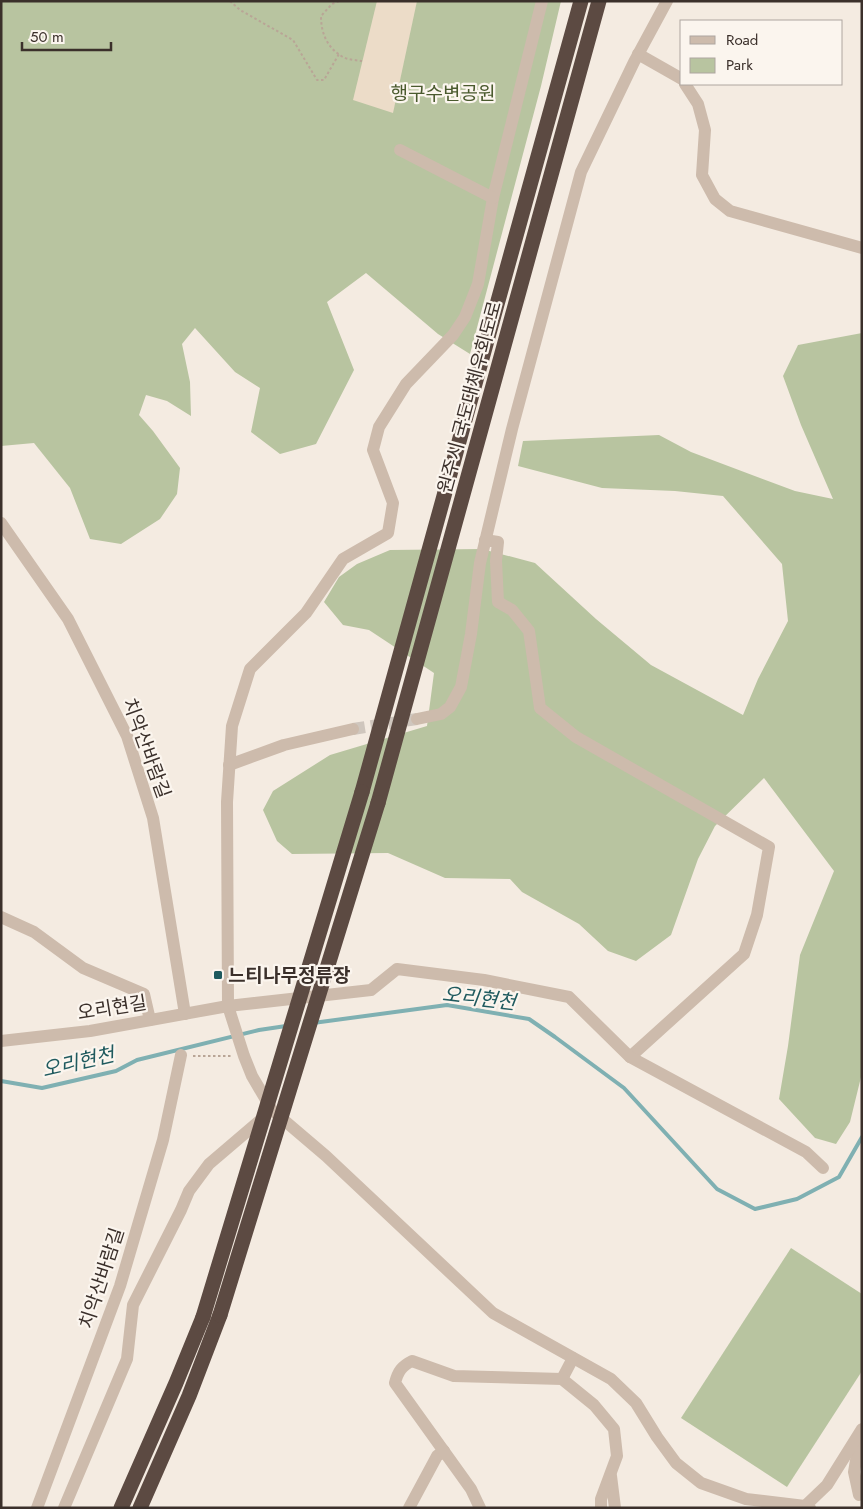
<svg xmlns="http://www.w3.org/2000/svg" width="863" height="1509" font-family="Jost,'Noto Sans KR',sans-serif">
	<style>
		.green { fill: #b8c4a0 }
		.plaza { fill: #ecdcc8 }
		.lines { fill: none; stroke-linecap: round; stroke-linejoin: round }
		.stream { stroke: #7fb0b2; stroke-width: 4 }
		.minor-tunnel { stroke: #cfc6bd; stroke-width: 12; stroke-dasharray: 12 6; stroke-linecap: butt }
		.path { stroke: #b9a596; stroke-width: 2; stroke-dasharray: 2.5 2.5; stroke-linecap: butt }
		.minor { stroke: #cdbbac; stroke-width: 12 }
		.highway { stroke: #5c4a42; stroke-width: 15 }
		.highway-bridge { stroke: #5c4a42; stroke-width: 15 }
		.poi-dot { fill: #1f5a5e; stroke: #fbf5ee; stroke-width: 2 }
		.labels { text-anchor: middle; stroke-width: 4.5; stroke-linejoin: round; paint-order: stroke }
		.park-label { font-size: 19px; fill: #4a5a2e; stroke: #fbf5ee }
		.street-label { font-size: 19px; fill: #3b302b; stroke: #fbf5ee }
		.poi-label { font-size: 19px; font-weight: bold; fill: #3b302b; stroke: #fbf5ee; text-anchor: start }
		.water-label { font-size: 20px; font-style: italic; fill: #1f5a5e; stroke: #fbf5ee }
	</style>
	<rect width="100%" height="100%" fill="#f4ebe1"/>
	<!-- green -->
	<g class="green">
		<polygon points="1,1 561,1 541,86 470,354 438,334 366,273 327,302 354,370 316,444 280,454 251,432 260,388 235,372 195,328 182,344 190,382 191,416 167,401 146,395 139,415 153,431 180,468 177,494 160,519 121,544 90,539 70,488 34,443 1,446"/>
		<polygon points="862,333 862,1073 850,1122 836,1144 815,1138 779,1099 788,1046 800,955 834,871 764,778 715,826 698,859 671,935 636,961 608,951 579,924 522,892 510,879 445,878 388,853 292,854 277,841 263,810 273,791 330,755 427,726 434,673 369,630 343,625 324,602 339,577 357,564 390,550 482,549 535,563 596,619 651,665 743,715 758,679 788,621 782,564 723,496 675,491 602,488 518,466 523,441 659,435 691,452 795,491 833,499 801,425 783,376 798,345"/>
		<polygon points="791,1248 862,1294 862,1371 787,1487 681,1418"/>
	</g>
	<!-- plaza -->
	<polygon class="plaza" points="377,1 417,1 393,113 353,100"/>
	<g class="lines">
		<!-- stream -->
		<g class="stream">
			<polyline points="313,1023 447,1005 529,1019 555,1037 624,1088 717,1189 755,1209 797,1199 839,1177 862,1137"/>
			<polyline points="1,1081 42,1088 116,1071 137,1060 259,1030 286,1026"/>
		</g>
		<!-- minor-tunnel -->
		<polyline class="minor-tunnel" points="353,729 417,719"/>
		<!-- path -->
		<g class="path">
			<polyline points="230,1 240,10 293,40 317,80 324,80 339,54"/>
			<path d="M339,1L332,4L321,16C321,33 327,48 343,57C348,60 356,60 362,61"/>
			<polyline points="193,1056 231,1056"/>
		</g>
		<!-- minor -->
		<g class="minor">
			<polyline points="542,1 493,198 478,284 465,317 453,335 406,384 379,427 373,450 393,503 388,533 343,559 306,613 250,669 232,726 227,802 228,1006 244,1056 252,1076 272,1110 326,1156 493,1313 611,1379 636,1403 657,1437 676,1463 701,1483 746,1499 805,1506"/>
			<polyline points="638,54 682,79"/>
			<polyline points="685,84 698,104 705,130 702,175 715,199 730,211 862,248"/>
			<polyline points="400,150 493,198"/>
			<polyline points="1,523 68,619 127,736 153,818 185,1014"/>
			<polyline points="485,540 498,542 496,561 498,602 512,610 529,631 540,708 576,737 769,847 757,915 744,954 630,1057"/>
			<polyline points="417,719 441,714 450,707 461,687 471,634 480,563 512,429 581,172 634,62 667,1"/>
			<polyline points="229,765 284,745 353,729"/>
			<polyline points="1,917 34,932 83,968 144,994 150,1020"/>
			<polyline points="1,1041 90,1031 228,1006 371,990 397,969 484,980 569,997 630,1057 806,1152 823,1168"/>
			<polyline points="562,1379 573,1358"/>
			<polyline points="611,1476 615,1508"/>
			<polyline points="859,1495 854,1472 860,1437"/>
			<polyline points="37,1508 120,1286 163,1140 181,1055"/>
			<polyline points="64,1508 127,1359 133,1305 181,1210 189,1191 209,1164 264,1117"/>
			<polyline points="409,1508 437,1456 444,1451"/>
			<path d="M480,1508L471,1489L395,1383C398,1371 402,1366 412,1361L454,1376L562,1379L594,1405L614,1429L617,1456L601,1499V1508"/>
			<polyline points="810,1508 805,1506 827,1485 862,1429"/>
		</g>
		<!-- highway -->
		<g class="highway">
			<polyline points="362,792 581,1"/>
			<polyline points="378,803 599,1"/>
			<polyline points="121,1508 176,1383 203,1317"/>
			<polyline points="140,1508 189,1396 220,1315"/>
		</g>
		<!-- highway-bridge -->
		<g class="highway-bridge">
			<polyline points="220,1315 378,803"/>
			<polyline points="203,1317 362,792"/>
		</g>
	</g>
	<!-- markers -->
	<rect class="poi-dot" x="213" y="970" width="10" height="10" rx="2.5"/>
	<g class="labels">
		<!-- park labels -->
		<g class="park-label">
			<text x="443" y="100">행구수변공원</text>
		</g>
		<!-- street labels -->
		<g class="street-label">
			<text transform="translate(469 397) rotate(-75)" y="7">원주시 국도대체우회도로</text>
			<text transform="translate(147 748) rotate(70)" y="7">치악산바람길</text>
			<text transform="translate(112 1007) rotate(-9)" y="7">오리현길</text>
			<text transform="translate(101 1278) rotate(-72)" y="7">치악산바람길</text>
		</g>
		<!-- poi labels -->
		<g class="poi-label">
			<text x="228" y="982">느티나무정류장</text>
		</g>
		<!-- water labels -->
		<g class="water-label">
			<text transform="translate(479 998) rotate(7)" y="7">오리현천</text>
			<text transform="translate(78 1062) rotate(-13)" y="7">오리현천</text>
		</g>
	</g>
	<!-- border -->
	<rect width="863" height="1509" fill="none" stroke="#3b302b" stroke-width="5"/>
	<!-- legend -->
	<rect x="680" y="20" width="162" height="65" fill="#fbf5ee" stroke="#aea6a0"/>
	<rect x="690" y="36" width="25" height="8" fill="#cdbbac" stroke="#aea6a0"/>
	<text x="726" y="45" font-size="15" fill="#3b302b">Road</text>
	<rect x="690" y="58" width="25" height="15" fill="#b8c4a0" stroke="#aea6a0"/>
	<text x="726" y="70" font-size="15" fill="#3b302b">Park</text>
	<!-- scale -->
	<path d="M22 42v8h89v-8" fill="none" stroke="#3b302b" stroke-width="2.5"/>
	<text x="30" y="42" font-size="15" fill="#3b302b" stroke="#fbf5ee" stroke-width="4" paint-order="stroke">50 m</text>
</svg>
